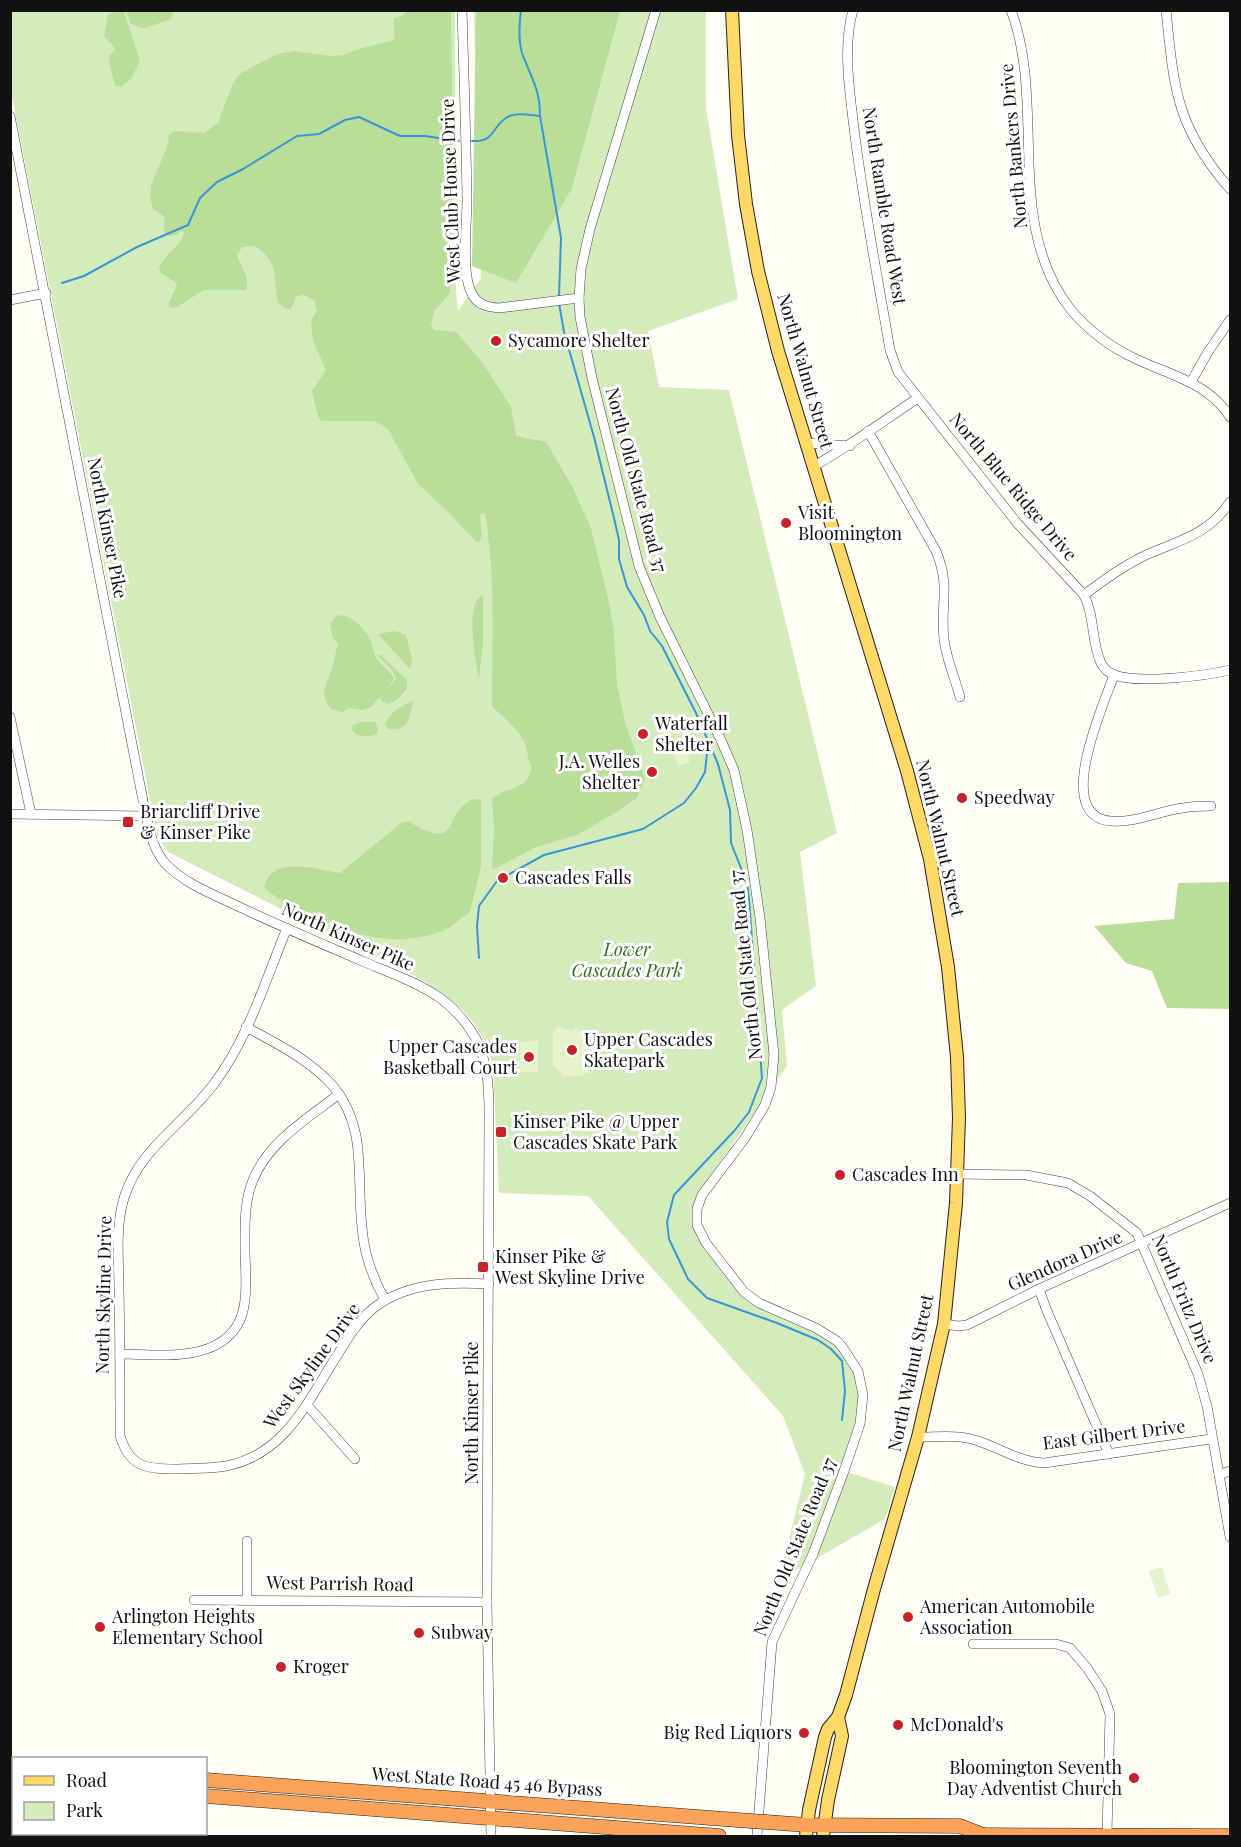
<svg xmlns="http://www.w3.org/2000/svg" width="1241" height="1847" font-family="'Playfair Display',serif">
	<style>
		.green { fill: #d4ecbb }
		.forest { fill: #b8de99 }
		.pitch { fill: #e6f3cd }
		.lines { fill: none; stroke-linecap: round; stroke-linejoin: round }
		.stream { stroke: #3996d4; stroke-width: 2 }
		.minor-casing { stroke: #444; stroke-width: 10 }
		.major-casing { stroke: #222; stroke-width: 14 }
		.highway-casing { stroke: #222; stroke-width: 15 }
		.minor { stroke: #fff; stroke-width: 9 }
		.major { stroke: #fed965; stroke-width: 12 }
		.highway { stroke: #faa257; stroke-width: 14 }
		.highway-bridge-casing { stroke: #222; stroke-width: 15; stroke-linecap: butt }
		.highway-bridge { stroke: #faa257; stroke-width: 14 }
		.poi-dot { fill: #c82128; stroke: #fff; stroke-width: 2 }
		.labels { text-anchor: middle; stroke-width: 6; stroke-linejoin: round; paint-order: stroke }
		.street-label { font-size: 18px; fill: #111; stroke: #fff }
		.poi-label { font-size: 18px; fill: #111; stroke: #fff; text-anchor: start }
		.park-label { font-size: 18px; font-style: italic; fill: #2d6d1c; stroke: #fff }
	</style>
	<rect width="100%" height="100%" fill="#fffdf4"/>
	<!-- green -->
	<path class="green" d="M10,11H455L456,290L458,311L481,278L474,11H706V109L738,299L648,331L659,387L729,390L837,833L800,852L816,986L782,1010L787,1066L698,1194C688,1216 695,1235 709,1253C717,1264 726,1281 738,1288C768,1309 845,1336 855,1372C857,1381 860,1395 860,1404C860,1420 849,1454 844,1471L895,1487L885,1519L779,1580L805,1474L783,1416L588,1196L499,1193L493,1067L486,1043L476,1026L463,1010L426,982L168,852L157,835L11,91Z"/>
	<!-- forest -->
	<g class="forest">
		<path d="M116,11L124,12L140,61L131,79L121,87L116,86C113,81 109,62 109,56L115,49L113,45L104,37L108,15Z"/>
		<polygon points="171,11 173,13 171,19 148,27 142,28 131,24 126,11"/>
		<path d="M406,11H451L453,179L450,293L434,311L431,325L434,330L456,332L482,362L511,407L516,436L546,442L573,488L591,528L609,603L614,632L617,685L625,722L645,779L637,798L615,813L577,835L536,847L492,870L494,828L492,798C509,786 525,792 532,768C527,759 528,748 523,740C518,730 501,714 492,707C492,641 496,579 485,513L480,514L482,537L479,542H476L449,513L418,484L388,429L374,421H321L318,416L312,391L326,370L313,341L311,321L317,310L314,300L303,295L297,296L291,309H286L278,303C273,278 280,263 255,246L242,247L237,256C241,266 251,279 246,290H204L177,307L171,308L168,304L177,286L175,282L161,273L159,268C167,250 181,248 184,232L181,231L176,235L168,236C162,230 164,225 165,217L153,209L150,197L151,185L169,142L168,136L174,131L204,133L218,123L233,83L241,73L256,65L278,54L294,51L330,56L344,55L359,49L394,40C396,32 392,27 394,19L405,14Z"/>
		<polygon points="476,11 620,11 572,188 516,283 472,266"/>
		<path d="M483,595V643L479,678C476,661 464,602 483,595Z"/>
		<path d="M340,615C354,617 366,629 371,642C373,648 374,655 378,661C383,667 389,671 394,678L384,695L396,678L392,670L377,655H380L407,680V689L400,697L389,704L380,700L384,695L375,701L372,707L362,710L349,708L343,712L331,709C320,693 325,688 330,673C334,664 335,654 338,644L333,638L330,625L334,618Z"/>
		<polygon points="395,631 406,635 412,659 410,669 378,634"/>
		<path d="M413,701C409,718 410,731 389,729L385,724C390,712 401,706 413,701Z"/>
		<path d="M363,722H375L378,729L377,734C369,737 355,738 352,729L353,725Z"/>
		<path d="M474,799L481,800V867L470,912C461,918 452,927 443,931C394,948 356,937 312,915C295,907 278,900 264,888C265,884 267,878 270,875C284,859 322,870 340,873L401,823L408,821C464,855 440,811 474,799Z"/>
		<polygon points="1230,882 1230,1009 1167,1008 1152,971 1126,963 1094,926 1174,919 1178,883"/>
	</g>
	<!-- pitch -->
	<g class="pitch">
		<polygon points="685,745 690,762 678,766 672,749"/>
		<path d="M557,1028C564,1027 567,1031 574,1031V1028H577V1031H590V1073H583V1076H564L553,1065V1033Z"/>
		<polygon points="538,1041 538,1072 520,1072 520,1042"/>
		<polygon points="1162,1567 1170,1594 1158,1598 1149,1571"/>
	</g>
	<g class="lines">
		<!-- stream -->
		<g class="stream">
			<path d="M521,10C519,25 518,39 522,53C531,78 540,88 540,116L561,238L559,297"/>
			<path d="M472,141C495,142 491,128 506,118C514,112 530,115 539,116"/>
			<polyline points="62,283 84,276 137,247 188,225 200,198 217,182 243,169 297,136 319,134 345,120 359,117 400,136 425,136 459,141"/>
			<polyline points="559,303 564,332 594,437 614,518 619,540 619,559 627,587 644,615 650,631 662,646 696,713 718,764 730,810 731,843 747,883 749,899 762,1078 749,1112 735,1130 674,1195 667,1222 669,1239 688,1279 707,1298 777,1323 818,1340 831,1349 842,1361 845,1391 842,1420"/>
			<polyline points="479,958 477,926 479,906 497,881 544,855 643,829 684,803 696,788 705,772 708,744"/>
		</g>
		<!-- minor casing -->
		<g class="minor-casing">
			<g id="minor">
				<path d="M462,10C464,73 466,136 467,199C467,223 461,275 472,294C478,305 487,307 499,308L579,298"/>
				<polyline points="656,10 590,229 581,269 579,298 580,317 592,378 639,566 660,617 720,738 734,770 747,830 760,918 774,1055 771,1087 765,1105 745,1138 702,1195 697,1209 697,1225 706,1243 744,1292 759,1303 816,1328 837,1341 843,1348 858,1371 863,1395 860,1424 844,1471 813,1554 772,1642 757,1836"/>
				<path d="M853,10C843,45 849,85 853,120C862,197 877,274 890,350L898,372L1017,523L1084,595C1095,616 1091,642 1101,663C1104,669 1108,673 1115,675C1138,684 1205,676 1230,670"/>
				<path d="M1011,10C1047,106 1003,224 1071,310C1089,331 1110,347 1136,359C1170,375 1209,383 1230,417"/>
				<path d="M1166,10C1174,89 1176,127 1230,189"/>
				<path d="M10,116L146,816C150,832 153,848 164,862C181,881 207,892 229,902C273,923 318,942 362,961C388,972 417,982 440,998C455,1009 467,1023 476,1039C488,1062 489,1089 489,1114L487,1602L491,1836"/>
				<polyline points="10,300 46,293"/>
				<polyline points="1191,382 1208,352 1230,320"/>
				<path d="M868,431L936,551C951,587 940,604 944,639C946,658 955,678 960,697"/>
				<polyline points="806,443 850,446"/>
				<path d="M814,466C850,446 883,421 918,398"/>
				<path d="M1084,595C1104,580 1123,566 1146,555C1180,540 1208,535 1230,502"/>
				<path d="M1114,675C1104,704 1052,817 1111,821C1136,823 1159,811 1183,808C1192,806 1202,806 1211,806"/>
				<polyline points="10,717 31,814"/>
				<polyline points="10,814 146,816"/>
				<path d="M287,928C266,979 249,1036 216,1081C187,1122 139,1148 124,1198C115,1227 119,1260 119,1289C120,1338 120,1387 120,1436C130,1467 145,1469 176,1469C193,1468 210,1469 226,1466C284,1455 307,1403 336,1357C347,1340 358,1320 375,1307C409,1282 449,1282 489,1284"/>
				<path d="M246,1027C276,1043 310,1060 333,1086C368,1128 356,1177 362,1227C364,1254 372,1277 385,1300"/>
				<polyline points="957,1174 1026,1175 1068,1183 1090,1196 1137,1233 1198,1374 1207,1406 1230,1537"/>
				<polyline points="1039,1289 1047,1311 1109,1454"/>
				<polyline points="944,1324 959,1326 967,1325 1039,1289 1230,1203"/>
				<path d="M120,1354C158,1354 220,1364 240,1320C249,1299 245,1270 245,1248C245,1225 244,1202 253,1180C269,1141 307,1119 339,1094"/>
				<polyline points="307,1405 355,1459"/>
				<path d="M918,1437C938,1437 958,1434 978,1441C1000,1448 1020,1462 1044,1463L1211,1439"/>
				<polyline points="1219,1475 1230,1471"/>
				<polyline points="247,1541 247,1600"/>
				<polyline points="194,1600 487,1602"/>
				<polyline points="973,1644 1056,1644 1070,1648 1087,1668 1102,1691 1110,1714 1107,1835"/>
				<polyline points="10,1822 14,1822"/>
				<polyline points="72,1834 73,1836"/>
			</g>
		</g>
		<!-- major casing -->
		<g class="major-casing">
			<g id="major">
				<polyline points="732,10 738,135 746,204 758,271 778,351 907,771 930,859 948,967 957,1057 959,1118 956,1203 944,1324 918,1437 874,1589 846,1695 838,1717 828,1729 825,1737 809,1810 806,1836"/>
				<polyline points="823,1836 828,1800 842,1736 838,1717"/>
			</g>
		</g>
		<!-- highway casing -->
		<g class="highway-casing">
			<g id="highway">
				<polyline points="10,1771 14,1771"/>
				<polyline points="206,1780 751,1821"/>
				<polyline points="10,1787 14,1787"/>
				<polyline points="206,1796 719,1836"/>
				<polyline points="766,1822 807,1825 960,1826 983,1835"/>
				<polyline points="980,1836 983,1835 1230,1836"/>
			</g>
		</g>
		<!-- minor -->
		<use href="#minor" class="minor"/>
		<!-- major -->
		<use href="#major" class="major"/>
		<!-- highway -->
		<use href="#highway" class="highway"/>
		<!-- highway-bridge casing -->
		<g class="highway-bridge-casing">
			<polyline id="highway-bridge" points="751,1821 766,1822"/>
		</g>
		<!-- highway-bridge -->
		<use href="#highway-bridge" class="highway-bridge"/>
	</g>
	<!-- markers -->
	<g class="poi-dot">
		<circle cx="496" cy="341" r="6"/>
		<circle cx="786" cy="523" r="6"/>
		<circle cx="643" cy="734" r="6"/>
		<circle cx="652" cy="772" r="6"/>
		<circle cx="962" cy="798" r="6"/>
		<rect x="122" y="816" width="12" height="12" rx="3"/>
		<circle cx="503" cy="878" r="6"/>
		<circle cx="572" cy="1050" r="6"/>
		<circle cx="529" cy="1057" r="6"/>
		<rect x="495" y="1126" width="12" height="12" rx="3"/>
		<circle cx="840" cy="1175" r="6"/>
		<rect x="477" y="1261" width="12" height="12" rx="3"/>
		<circle cx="908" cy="1617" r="6"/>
		<circle cx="100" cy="1627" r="6"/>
		<circle cx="419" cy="1633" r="6"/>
		<circle cx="281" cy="1667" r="6"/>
		<circle cx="898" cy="1725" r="6"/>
		<circle cx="804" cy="1733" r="6"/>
		<circle cx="1134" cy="1778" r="6"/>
	</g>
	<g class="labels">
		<!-- street labels -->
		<g class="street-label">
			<text transform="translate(1014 146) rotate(-95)" y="6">North Bankers Drive</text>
			<text transform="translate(451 191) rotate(-92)" y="6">West Club House Drive</text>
			<text transform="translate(884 206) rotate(81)" y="6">North Ramble Road West</text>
			<text transform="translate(805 371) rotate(74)" y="6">North Walnut Street</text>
			<text transform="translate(636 480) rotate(75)" y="6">North Old State Road 37</text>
			<text transform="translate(1013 487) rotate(50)" y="6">North Blue Ridge Drive</text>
			<text transform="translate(107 528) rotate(79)" y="6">North Kinser Pike</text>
			<text transform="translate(940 838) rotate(77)" y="6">North Walnut Street</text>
			<text transform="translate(348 937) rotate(24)" y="6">North Kinser Pike</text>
			<text transform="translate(746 965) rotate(-96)" y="6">North Old State Road 37</text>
			<text transform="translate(1065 1261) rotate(-24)" y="6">Glendora Drive</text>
			<text transform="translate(104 1295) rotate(-89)" y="6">North Skyline Drive</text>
			<text transform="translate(1184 1299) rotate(67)" y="6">North Fritz Drive</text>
			<text transform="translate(312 1366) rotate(-54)" y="6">West Skyline Drive</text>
			<text transform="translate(911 1373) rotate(-78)" y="6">North Walnut Street</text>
			<text transform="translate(472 1413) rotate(-90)" y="6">North Kinser Pike</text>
			<text transform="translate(1114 1435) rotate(-7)" y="6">East Gilbert Drive</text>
			<text transform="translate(795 1547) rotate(-68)" y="6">North Old State Road 37</text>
			<text transform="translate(340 1584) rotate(1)" y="6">West Parrish Road</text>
			<text transform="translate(487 1782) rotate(4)" y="6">West State Road 45 46 Bypass</text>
		</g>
		<!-- poi labels -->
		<g class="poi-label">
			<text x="508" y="347">Sycamore Shelter</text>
			<text x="798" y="519">Visit<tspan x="798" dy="21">Bloomington</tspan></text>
			<text x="655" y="730">Waterfall<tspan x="655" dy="21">Shelter</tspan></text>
			<text x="640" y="768" text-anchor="end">J.A. Welles<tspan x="640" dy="21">Shelter</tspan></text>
			<text x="974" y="804">Speedway</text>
			<text x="140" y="818">Briarcliff Drive<tspan x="140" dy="21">&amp; Kinser Pike</tspan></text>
			<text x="515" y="884">Cascades Falls</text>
			<text x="584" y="1046">Upper Cascades<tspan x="584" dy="21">Skatepark</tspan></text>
			<text x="517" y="1053" text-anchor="end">Upper Cascades<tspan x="517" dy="21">Basketball Court</tspan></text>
			<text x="513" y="1128">Kinser Pike @ Upper<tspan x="513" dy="21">Cascades Skate Park</tspan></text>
			<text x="852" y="1181">Cascades Inn</text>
			<text x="495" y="1263">Kinser Pike &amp;<tspan x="495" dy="21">West Skyline Drive</tspan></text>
			<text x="920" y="1613">American Automobile<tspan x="920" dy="21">Association</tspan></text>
			<text x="112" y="1623">Arlington Heights<tspan x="112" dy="21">Elementary School</tspan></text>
			<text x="431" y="1639">Subway</text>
			<text x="293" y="1673">Kroger</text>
			<text x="910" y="1731">McDonald's</text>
			<text x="792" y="1739" text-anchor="end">Big Red Liquors</text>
			<text x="1122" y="1774" text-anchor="end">Bloomington Seventh<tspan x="1122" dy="21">Day Adventist Church</tspan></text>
		</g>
		<!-- park labels -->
		<g class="park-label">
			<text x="627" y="956">Lower<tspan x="627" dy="21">Cascades Park</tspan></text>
		</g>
	</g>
	<!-- border -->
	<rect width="1241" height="1847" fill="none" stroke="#111111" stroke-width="24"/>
	<!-- legend -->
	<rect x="12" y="1757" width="195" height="78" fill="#ffffff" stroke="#a0a0a0" stroke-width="1.5"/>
	<rect x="24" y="1776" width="30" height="9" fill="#fed965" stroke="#a0a0a0" stroke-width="1.5"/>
	<text x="66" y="1787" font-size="18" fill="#111111">Road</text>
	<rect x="24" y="1802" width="30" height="18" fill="#d4ecbb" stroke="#a0a0a0" stroke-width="1.5"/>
	<text x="66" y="1817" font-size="18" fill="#111111">Park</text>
</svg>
